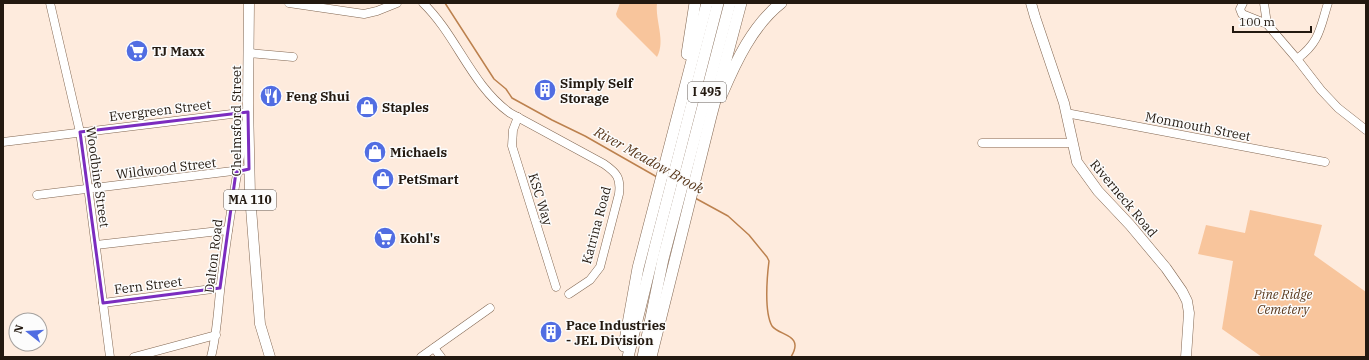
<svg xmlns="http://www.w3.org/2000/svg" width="1369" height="360" font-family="'IBM Plex Serif',serif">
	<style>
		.green { fill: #f8c59c }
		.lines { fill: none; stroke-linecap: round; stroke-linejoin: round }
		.stream { stroke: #bc814e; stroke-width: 1.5 }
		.minor-casing { stroke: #826752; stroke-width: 9 }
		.major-casing { stroke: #826752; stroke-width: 11 }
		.highway-casing { stroke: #826752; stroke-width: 12 }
		.minor { stroke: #fff; stroke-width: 8 }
		.major { stroke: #fff; stroke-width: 10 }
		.highway { stroke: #fff; stroke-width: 11 }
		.marked { fill: none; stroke: #7b2cbf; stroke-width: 3; stroke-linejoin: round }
		.labels { text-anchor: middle; stroke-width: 3; stroke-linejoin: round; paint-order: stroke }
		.shield { fill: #fcfcfc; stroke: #645d57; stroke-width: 1 }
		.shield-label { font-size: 12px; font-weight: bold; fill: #231910 }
		.poi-label { font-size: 13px; font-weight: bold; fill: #231910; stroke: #fcfcfc; text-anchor: start }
		.street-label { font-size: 13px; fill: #231910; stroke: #fcfcfc }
		.park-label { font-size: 13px; font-style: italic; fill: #5b3a1e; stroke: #fcfcfc }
		.water-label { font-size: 14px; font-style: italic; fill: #58371b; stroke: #fcfcfc }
	</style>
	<rect width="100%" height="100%" fill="#feebdd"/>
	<!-- green -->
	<g class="green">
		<path d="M620,3H657C655,21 666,41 657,57L617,17L616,14Z"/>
		<polygon points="1250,210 1322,225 1314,255 1366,292 1366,357 1262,357 1222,329 1233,261 1198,254 1206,225 1245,233"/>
	</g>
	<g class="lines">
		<!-- stream -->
		<g class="stream">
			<polyline points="445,3 494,79 506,89 512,98 552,120 585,136 657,177"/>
			<path d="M695,198L728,216L749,235L767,257L769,261C767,277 764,312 772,326C779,336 805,334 791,357"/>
		</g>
		<!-- minor casing -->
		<g class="minor-casing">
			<g id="minor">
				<polyline points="50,3 80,132 89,194 110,357"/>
				<polyline points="289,3 364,14 377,11 397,3"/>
				<path d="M423,3C457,36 471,85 510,113L604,164C617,173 621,178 619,194L600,267L590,280L569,294"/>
				<polyline points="1243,3 1240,9 1242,14 1267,24 1297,59 1321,90 1338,108 1366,130"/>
				<polyline points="1264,3 1267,24"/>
				<polyline points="249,53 293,57"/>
				<path d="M1297,59C1320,42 1320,28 1328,3"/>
				<polyline points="1066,113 1325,162"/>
				<polyline points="518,117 513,130 512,146 556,287"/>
				<path d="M3,142L248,112C238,166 229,220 222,275C218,303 218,330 211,357"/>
				<polyline points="982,143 1072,143"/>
				<polyline points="37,195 249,169"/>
				<polyline points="96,245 228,230"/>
				<polyline points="103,303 220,288"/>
				<polyline points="434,348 441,357"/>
				<polyline points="134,357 216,335"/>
				<polyline points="421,357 490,308"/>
			</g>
		</g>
		<!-- major casing -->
		<g class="major-casing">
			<g id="major">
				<polyline points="249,3 248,103 250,195 260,324 270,357"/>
				<polyline points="1031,3 1035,17 1064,103 1077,162 1098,191 1130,225 1166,268 1182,291 1187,301 1189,313 1186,357"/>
			</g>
		</g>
		<!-- highway casing -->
		<g class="highway-casing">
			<g id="highway">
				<polyline points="687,54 695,3"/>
				<path d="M722,94C736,61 753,25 781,3"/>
				<polyline points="624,346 638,268 707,3"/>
				<polyline points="628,357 656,243 718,3"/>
				<polyline points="643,357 663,259 730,3"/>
				<polyline points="651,357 711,116 741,3"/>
			</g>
		</g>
		<!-- minor -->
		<use href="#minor" class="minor"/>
		<!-- major -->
		<use href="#major" class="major"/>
		<!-- highway -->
		<use href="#highway" class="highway"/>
	</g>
	<!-- marked area -->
	<path class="marked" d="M248,112L249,169L236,172L220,288L103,303L80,132Z"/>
	<!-- icons -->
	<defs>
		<g id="supermarket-disc" transform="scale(1.15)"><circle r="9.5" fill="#516de2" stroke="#fcfcfc"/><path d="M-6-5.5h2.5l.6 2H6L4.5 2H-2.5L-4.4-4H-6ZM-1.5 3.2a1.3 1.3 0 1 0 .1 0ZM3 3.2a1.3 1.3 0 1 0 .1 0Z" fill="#fff"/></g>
		<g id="building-disc" transform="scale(1.15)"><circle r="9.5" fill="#516de2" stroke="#fcfcfc"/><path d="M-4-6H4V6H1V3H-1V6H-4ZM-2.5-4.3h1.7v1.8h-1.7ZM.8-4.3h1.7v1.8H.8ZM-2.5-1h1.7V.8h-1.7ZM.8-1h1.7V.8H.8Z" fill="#fff"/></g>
		<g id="restaurant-disc" transform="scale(1.15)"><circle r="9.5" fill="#516de2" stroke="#fcfcfc"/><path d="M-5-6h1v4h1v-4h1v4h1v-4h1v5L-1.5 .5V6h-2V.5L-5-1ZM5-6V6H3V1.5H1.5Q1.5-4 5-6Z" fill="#fff"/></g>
		<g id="shop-disc" transform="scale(1.15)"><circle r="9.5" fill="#516de2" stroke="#fcfcfc"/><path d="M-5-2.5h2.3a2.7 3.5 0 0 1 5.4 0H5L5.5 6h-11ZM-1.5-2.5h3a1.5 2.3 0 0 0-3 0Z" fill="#fff"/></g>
	</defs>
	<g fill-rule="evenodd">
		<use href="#supermarket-disc" x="137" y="51"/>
		<use href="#building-disc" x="545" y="90"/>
		<use href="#restaurant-disc" x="271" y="96"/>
		<use href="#shop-disc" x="367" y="107"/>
		<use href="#shop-disc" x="375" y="152"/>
		<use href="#shop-disc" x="383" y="179"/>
		<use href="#supermarket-disc" x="385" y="238"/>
		<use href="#building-disc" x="551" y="332"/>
	</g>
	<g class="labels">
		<!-- shield labels -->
		<g class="shield">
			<rect x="688" y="82" width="38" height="20" rx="3"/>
			<rect x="224" y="190" width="52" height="20" rx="3"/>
		</g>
		<g class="shield-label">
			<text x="707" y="96">I 495</text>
			<text x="250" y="204">MA 110</text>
		</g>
		<!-- poi labels -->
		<g class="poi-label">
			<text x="152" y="56">TJ Maxx</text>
			<text x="560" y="88">Simply Self<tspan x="560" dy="15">Storage</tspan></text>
			<text x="286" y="101">Feng Shui</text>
			<text x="382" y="112">Staples</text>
			<text x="390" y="157">Michaels</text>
			<text x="398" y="184">PetSmart</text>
			<text x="400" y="243">Kohl's</text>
			<text x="566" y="330">Pace Industries<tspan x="566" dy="15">- JEL Division</tspan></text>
		</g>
		<!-- street labels -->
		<g class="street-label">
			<text transform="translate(160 110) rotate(-7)" y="5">Evergreen Street</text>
			<text transform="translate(236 121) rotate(-90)" y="5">Chelmsford Street</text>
			<text transform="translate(1198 126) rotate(11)" y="5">Monmouth Street</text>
			<text transform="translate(166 168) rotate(-7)" y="5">Wildwood Street</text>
			<text transform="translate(98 177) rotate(82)" y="5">Woodbine Street</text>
			<text transform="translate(1124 198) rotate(50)" y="5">Riverneck Road</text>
			<text transform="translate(541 199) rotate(73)" y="5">KSC Way</text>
			<text transform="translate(596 225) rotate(-75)" y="5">Katrina Road</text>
			<text transform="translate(213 256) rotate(-83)" y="5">Dalton Road</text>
			<text transform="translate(148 285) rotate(-7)" y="5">Fern Street</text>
		</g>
		<!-- park labels -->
		<g class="park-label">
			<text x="1283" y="299">Pine Ridge<tspan x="1283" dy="15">Cemetery</tspan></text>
		</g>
		<!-- water labels -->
		<g class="water-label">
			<text transform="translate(649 160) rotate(29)" y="5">River Meadow Brook</text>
		</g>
	</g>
	<!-- border -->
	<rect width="1369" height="360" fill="none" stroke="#231910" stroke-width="8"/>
	<!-- north arrow -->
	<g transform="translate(28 332) rotate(287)"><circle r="19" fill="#fcfcfc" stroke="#a5a19e"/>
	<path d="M0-3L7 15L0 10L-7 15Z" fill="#516de2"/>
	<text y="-6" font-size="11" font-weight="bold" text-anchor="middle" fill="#231910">N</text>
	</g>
	<!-- scale -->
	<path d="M1233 26v6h78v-6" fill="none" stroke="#231910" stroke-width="2"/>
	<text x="1239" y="26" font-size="12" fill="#231910" stroke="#fcfcfc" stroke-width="3" paint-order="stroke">100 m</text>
</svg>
